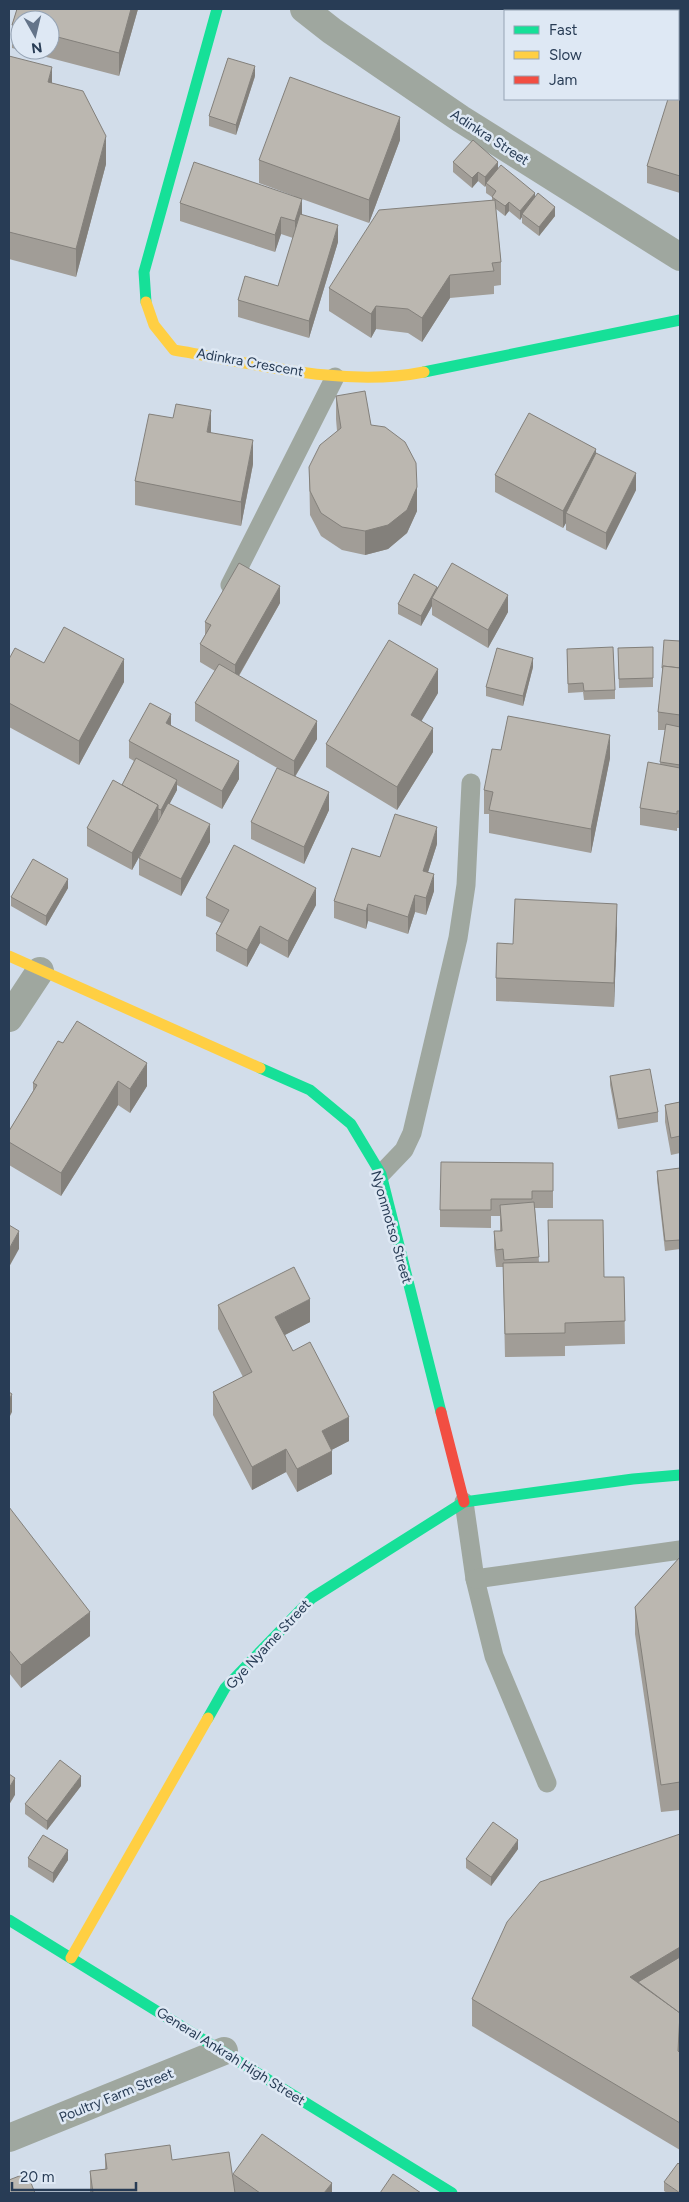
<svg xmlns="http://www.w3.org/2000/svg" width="689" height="2202" font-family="Figtree,sans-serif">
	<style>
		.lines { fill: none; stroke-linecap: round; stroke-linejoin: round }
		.lane { stroke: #9fa79f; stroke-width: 19 }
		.street { stroke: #9fa79f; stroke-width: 28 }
		.fast { stroke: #16e098; stroke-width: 11 }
		.slow { stroke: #ffcf43; stroke-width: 11 }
		.jam { stroke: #f24e42; stroke-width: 11 }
		.wall { fill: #a19d97; fill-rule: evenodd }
		.shaded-wall { fill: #83807b }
		.building { fill: #bbb7b0; stroke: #83807b }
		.labels { text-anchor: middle; stroke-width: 5; stroke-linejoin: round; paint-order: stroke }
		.street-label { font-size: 14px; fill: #283c55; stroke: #dee8f4 }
	</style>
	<rect width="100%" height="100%" fill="#d2ddea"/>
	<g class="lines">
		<!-- lane -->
		<g class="lane">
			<polyline points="230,585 335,377"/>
			<polyline points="381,1174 404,1150 412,1133 458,938 466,885 471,783"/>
			<polyline points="464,1502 475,1579 494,1656 547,1783"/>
			<polyline points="475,1579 680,1550"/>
		</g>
		<!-- street -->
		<g class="street">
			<polyline points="304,9 332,31 461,119 680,257"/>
			<polyline points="9,1018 40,971"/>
			<polyline points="9,2138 224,2051"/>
		</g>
		<!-- fast -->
		<g class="fast">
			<polyline points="146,302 144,272 217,9"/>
			<polyline points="424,372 680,320"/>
			<polyline points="260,1068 310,1090 351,1124 381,1174 441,1412"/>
			<polyline points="208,1718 225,1688 312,1598 464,1502 633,1479 680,1475"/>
			<polyline points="9,1920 452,2193"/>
		</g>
		<!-- slow -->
		<g class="slow">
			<path d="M146,302L154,325L174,350C252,363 345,388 424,372"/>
			<polyline points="9,956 260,1068"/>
			<polyline points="71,1958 208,1718"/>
		</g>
		<!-- jam -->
		<polyline class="jam" points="441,1412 464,1502"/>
	</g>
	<!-- wall -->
	<g class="wall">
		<path d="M17,9H138L119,76L12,48V25ZM20,20H50V50H20Z"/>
		<polygon points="680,17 680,57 678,56 678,24"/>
		<polygon points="9,56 52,83 106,164 76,277 9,259"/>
		<polygon points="255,76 236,135 209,126 209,116"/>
		<polygon points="680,82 680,193 647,183 647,166"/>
		<polygon points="400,140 369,223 302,199 302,215 338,242 309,338 238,317 238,300 278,286 293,238 281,234 275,252 180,221 180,203 294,196 259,183 259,160"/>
		<polygon points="453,162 498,169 535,198 555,216 539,236 522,223 522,217 520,220 509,211 505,216 496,209 501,262 501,285 494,286 494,294 450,298 422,342 408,333 376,329 371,338 329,311 329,288 492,200 492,197 486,193 486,185 485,187 478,181 472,188 453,172"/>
		<polygon points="336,396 371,425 417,511 407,533 388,549 365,555 342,550 321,536 310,515 309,467 337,431 336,419"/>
		<polygon points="596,453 636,490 606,550 566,530 566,523 563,528 495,492 495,475"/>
		<polygon points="253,464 241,526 135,505 135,481"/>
		<polygon points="437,587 508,612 488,648 432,615 432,606 421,626 398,614 398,604"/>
		<polygon points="280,603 239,676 317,739 295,777 329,810 304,864 251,839 251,822 279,769 195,721 195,703 215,671 200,662 200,644 205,635 205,622"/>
		<polygon points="680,641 680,828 677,828 677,831 640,825 640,808 660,764 665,730 658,730 658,712 662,677 662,668"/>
		<polygon points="653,647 653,687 619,688 618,648"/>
		<polygon points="567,649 615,690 615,699 584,700 583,692 568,693"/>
		<polygon points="9,659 44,663 124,682 79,765 9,727"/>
		<polygon points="533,667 523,706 486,696 486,687"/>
		<polygon points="438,693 421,721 433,752 397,810 326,767 326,744"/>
		<polygon points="171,725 239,779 222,809 177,785 177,790 169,804 210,842 181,896 139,875 139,858 152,833 132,870 87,846 87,828 122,785 134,761 129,758 129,741"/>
		<polygon points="501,750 610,758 591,853 489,833 489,814 484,814 484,790"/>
		<polygon points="437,844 428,872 434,891 426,915 415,912 408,934 368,921 366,929 334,918 334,901"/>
		<polygon points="68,888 46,926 11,906 11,897"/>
		<polygon points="206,898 316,905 288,958 260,943 247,967 216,951 216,934 221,923 206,916"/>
		<polygon points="617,927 614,1007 496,1001 496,978 513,944"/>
		<polygon points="680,996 680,1030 679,1029 679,1006"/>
		<polygon points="63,1043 147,1086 130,1113 118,1105 61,1196 9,1165 9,1131 33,1091 33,1083"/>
		<polygon points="610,1076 658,1112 658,1122 618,1129 610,1085"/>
		<polygon points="680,1102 680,1153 671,1155 665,1122 665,1105"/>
		<polygon points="553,1163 553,1208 535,1208 539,1262 548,1262 548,1220 604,1277 624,1277 625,1344 565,1346 565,1356 505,1357 503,1267 496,1267 494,1248 494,1231 500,1231 500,1216 491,1216 491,1228 440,1227 440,1210"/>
		<polygon points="680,1168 680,1249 665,1251 657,1180 657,1171"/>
		<polygon points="218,1305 310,1322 285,1335 293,1351 349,1441 331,1450 332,1474 297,1492 286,1472 252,1490 213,1415 213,1392 243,1377 218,1329"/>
		<polygon points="9,1507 90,1636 21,1688 9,1673"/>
		<polygon points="680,1557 680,1810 661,1812 635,1634 635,1607"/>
		<polygon points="81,1786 47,1830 25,1814 25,1804"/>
		<polygon points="680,1834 680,2150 472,2026 472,1999"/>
		<polygon points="518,1849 491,1886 466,1868 466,1859"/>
		<polygon points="28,1858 68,1860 53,1883 28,1867"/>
		<polygon points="105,2154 172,2160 233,2180 233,2174 332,2193 90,2193 90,2171 105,2169"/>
		<polygon points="664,2182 680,2193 667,2193 664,2191"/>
	</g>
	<!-- shaded-wall -->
	<g class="shaded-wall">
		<polygon points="131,9 138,9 119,76 119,53"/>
		<polygon points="641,9 649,9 648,11 640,11"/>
		<polygon points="255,66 255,76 236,135 236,125"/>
		<polygon points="52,67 52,95 48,82"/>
		<polygon points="400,117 400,140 369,223 369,200"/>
		<polygon points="106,136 106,164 76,277 76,249"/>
		<polygon points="498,162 498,172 486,183 486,185 485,187 485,177"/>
		<polygon points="478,172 478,181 472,188 472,178"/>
		<polygon points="535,193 535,202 522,214 522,217 520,220 520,211"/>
		<polygon points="302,199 302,216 295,238 295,221"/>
		<polygon points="509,202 509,211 505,216 505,206"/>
		<polygon points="555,207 555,216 539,236 539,227"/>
		<polygon points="281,217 281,234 275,252 275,235"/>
		<polygon points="338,225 338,242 309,338 309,321"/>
		<polygon points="450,275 450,298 422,342 422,318"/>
		<polygon points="376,306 376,329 371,338 371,314"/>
		<polygon points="211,410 211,434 207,432"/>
		<polygon points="253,440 253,464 241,526 241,502"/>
		<polygon points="596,449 596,467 566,513 566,523 563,528 563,511"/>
		<polygon points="636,473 636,490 606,550 606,533"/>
		<polygon points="417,487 417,511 407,533 388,549 365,555 365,531"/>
		<polygon points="280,586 280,603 235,682 235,665"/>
		<polygon points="437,587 432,598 432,606 421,626 421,616"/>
		<polygon points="508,595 508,612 488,648 488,630"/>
		<polygon points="533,658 533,667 523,706 523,696"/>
		<polygon points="124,659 124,682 79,765 79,741"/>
		<polygon points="438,669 438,693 411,739 411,715"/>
		<polygon points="171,714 171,731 166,723"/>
		<polygon points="317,721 317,739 294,778 294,761"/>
		<polygon points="433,728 433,752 397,810 397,787"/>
		<polygon points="610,735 610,758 591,853 591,829"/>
		<polygon points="239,761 239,779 222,809 222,791"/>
		<polygon points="177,780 177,790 161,820 161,810"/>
		<polygon points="329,792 329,810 304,864 304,847"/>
		<polygon points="158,805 158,822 132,870 132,853"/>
		<polygon points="210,824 210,842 181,896 181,879"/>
		<polygon points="437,827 437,844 423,888 423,871"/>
		<polygon points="434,874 434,891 426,915 426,898"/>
		<polygon points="68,879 68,888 46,926 46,916"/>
		<polygon points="316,888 316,905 288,958 288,941"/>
		<polygon points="415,895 415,912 408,934 408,917"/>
		<polygon points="368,904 368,921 366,929 366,911"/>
		<polygon points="617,904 617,927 614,1007 614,983"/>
		<polygon points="260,926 260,943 247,967 247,950"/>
		<polygon points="147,1063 147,1086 130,1113 130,1089"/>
		<polygon points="118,1081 118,1105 61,1196 61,1173"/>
		<polygon points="19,1231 19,1249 9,1267 9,1249"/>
		<polygon points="310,1299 310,1322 275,1340 275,1317"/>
		<polygon points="12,1394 12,1412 9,1418 9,1400"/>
		<polygon points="349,1417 349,1441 322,1455 322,1431"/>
		<polygon points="286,1449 286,1472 252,1490 252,1467"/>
		<polygon points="332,1451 332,1474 297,1492 297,1469"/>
		<polygon points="90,1612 90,1636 21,1688 21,1665"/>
		<polygon points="81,1776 81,1786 47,1830 47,1821"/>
		<polygon points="15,1778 15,1795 9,1805 9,1788"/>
		<polygon points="518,1840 518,1849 491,1886 491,1877"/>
		<polygon points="68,1850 68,1860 53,1883 53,1873"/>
		<polygon points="680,1947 680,1974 644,1996 630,1977"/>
		<polygon points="332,2183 332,2193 324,2193"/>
	</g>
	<!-- building -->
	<g class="building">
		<polygon points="17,9 131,9 119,53 50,35 50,20 20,20 20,27 12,25"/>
		<polygon points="515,9 641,9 640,11 514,11"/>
		<polygon points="680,17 680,33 678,32 678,24"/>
		<polygon points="9,56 52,67 48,82 83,91 106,136 76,249 9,232"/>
		<polygon points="228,58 255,66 236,125 209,116"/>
		<polygon points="290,77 400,117 369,200 259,160"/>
		<polygon points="678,81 680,82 680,176 647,166 668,99 678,99"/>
		<polygon points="473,140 498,162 485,177 478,172 472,178 453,162"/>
		<polygon points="194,162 302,199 295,221 281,217 275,235 180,203"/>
		<polygon points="501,165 535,193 520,211 509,202 505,206 492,197 496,191 486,183"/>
		<polygon points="538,193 555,207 539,227 522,214"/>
		<polygon points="495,200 501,262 492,263 494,271 450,275 422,318 408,309 376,306 371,314 329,288 379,210"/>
		<polygon points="300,214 338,225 309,321 238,300 245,276 278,286"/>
		<polygon points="365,391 371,425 385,427 405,442 416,463 417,487 407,510 388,525 365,531 342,527 321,513 310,491 309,467 320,445 341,428 336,396"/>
		<polygon points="176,404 211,410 207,432 253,440 241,502 135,481 149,414 173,418"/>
		<polygon points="529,413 596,449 563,511 495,475"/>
		<polygon points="596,453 636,473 606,533 566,513"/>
		<polygon points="239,563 280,586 235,665 200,644 211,625 205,622"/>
		<polygon points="452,563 508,595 488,630 432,598"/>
		<polygon points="414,574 437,587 421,616 398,604"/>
		<polygon points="64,627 124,659 79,741 9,703 9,659 15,648 44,663"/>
		<polygon points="389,640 438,669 411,715 433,728 397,787 326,744"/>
		<polygon points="664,640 680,641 680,668 663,666 663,668 662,668"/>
		<polygon points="613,647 615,690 584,691 583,683 568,684 567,649"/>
		<polygon points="653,647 653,678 619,679 618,648"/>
		<polygon points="497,648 533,658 523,696 486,687"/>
		<polygon points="219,664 317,721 294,761 195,703"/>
		<polygon points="663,666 680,668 680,715 658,712"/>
		<polygon points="150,703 171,714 166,723 239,761 222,791 129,741"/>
		<polygon points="508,716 610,735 591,829 489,810 493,792 484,790 492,749 501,750"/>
		<polygon points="666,724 680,727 680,765 660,762"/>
		<polygon points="136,758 177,780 161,810 158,809 158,805 122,785"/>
		<polygon points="648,762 680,768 680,811 677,811 677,814 640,808"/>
		<polygon points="277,768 329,792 304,847 251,822"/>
		<polygon points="113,780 158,805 132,853 87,828"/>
		<polygon points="168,803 210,824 181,879 139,858"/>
		<polygon points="395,814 437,827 423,871 434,874 426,898 415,895 408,917 368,904 366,911 334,901 352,848 380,857"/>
		<polygon points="234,845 316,888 288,941 260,926 247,950 216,934 229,910 206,898"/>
		<polygon points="33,859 68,879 46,916 11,897"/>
		<polygon points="515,899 617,904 614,983 496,978 497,943 513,944"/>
		<polygon points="77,1021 147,1063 130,1089 118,1081 61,1173 9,1142 9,1131 37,1085 33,1083 58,1041 63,1043"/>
		<polygon points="650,1069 658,1112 618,1119 610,1076"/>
		<polygon points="680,1102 680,1136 671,1138 665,1105"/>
		<polygon points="441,1162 553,1163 553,1191 532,1191 532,1199 491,1199 491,1210 440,1210"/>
		<polygon points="680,1168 680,1240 665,1241 657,1171"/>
		<polygon points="534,1202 539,1257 504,1260 503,1249 496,1250 494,1231 502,1231 500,1205"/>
		<polygon points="548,1220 603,1220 604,1277 624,1277 625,1321 565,1323 565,1333 505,1334 503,1263 549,1262"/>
		<polygon points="9,1225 19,1231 9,1249"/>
		<polygon points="294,1267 310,1299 275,1317 293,1351 310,1342 349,1417 322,1431 332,1451 297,1469 286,1449 252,1467 213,1392 252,1372 218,1305"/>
		<polygon points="9,1392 12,1394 9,1400"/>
		<polygon points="9,1507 90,1612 21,1665 9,1650"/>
		<polygon points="680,1557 680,1782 661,1785 635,1607"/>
		<polygon points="60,1760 81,1776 47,1821 25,1804"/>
		<polygon points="9,1774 15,1778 9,1788"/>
		<polygon points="493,1822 518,1840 491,1877 466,1859"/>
		<polygon points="680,1834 680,1947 630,1977 680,2013 678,2051 680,2053 680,2123 472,1999 507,1922 540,1882"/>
		<polygon points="43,1835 68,1850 53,1873 28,1858"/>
		<polygon points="680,1957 680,2053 679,2052 680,2013 638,1982"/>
		<polygon points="262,2134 332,2183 324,2193 260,2193 233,2174"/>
		<polygon points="170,2145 172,2160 229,2152 235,2193 93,2193 90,2171 107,2169 105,2154"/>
		<polygon points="678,2163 680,2165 680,2193 664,2182"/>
		<polygon points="27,2173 35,2193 9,2193 9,2180"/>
		<polygon points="393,2174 421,2193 380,2193"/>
	</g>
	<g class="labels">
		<!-- street labels -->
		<g class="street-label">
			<text transform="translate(490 137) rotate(33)" y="5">Adinkra Street</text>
			<text transform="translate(250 362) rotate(10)" y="5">Adinkra Crescent</text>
			<text transform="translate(392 1227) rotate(74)" y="5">Nyonmotso Street</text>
			<text transform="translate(268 1644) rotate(-47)" y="5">Gye Nyame Street</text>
			<text transform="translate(231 2056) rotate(32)" y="5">General Ankrah High Street</text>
			<text transform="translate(116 2095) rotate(-22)" y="5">Poultry Farm Street</text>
		</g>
	</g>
	<!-- border -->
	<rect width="689" height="2202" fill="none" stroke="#283c55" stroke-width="20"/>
	<!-- legend -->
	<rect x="504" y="10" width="175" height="90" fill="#dee8f4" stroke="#95a3b4"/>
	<rect x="514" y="26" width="25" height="8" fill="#16e098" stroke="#95a3b4"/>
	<text x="549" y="35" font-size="15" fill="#283c55">Fast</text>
	<rect x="514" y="51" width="25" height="8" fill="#ffcf43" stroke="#95a3b4"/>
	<text x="549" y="60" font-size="15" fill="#283c55">Slow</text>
	<rect x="514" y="76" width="25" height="8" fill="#f24e42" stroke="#95a3b4"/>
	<text x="549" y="85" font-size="15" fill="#283c55">Jam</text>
	<!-- north arrow -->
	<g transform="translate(35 35) rotate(172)"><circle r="24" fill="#dee8f4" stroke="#95a3b4"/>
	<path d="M0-4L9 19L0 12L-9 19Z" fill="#647489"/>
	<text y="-8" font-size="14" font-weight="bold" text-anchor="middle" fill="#283c55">N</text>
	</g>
	<!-- scale -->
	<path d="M12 2182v8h124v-8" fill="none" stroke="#283c55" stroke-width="2.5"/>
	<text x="20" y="2182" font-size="15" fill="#283c55" stroke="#dee8f4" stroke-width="4" paint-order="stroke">20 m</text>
</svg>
